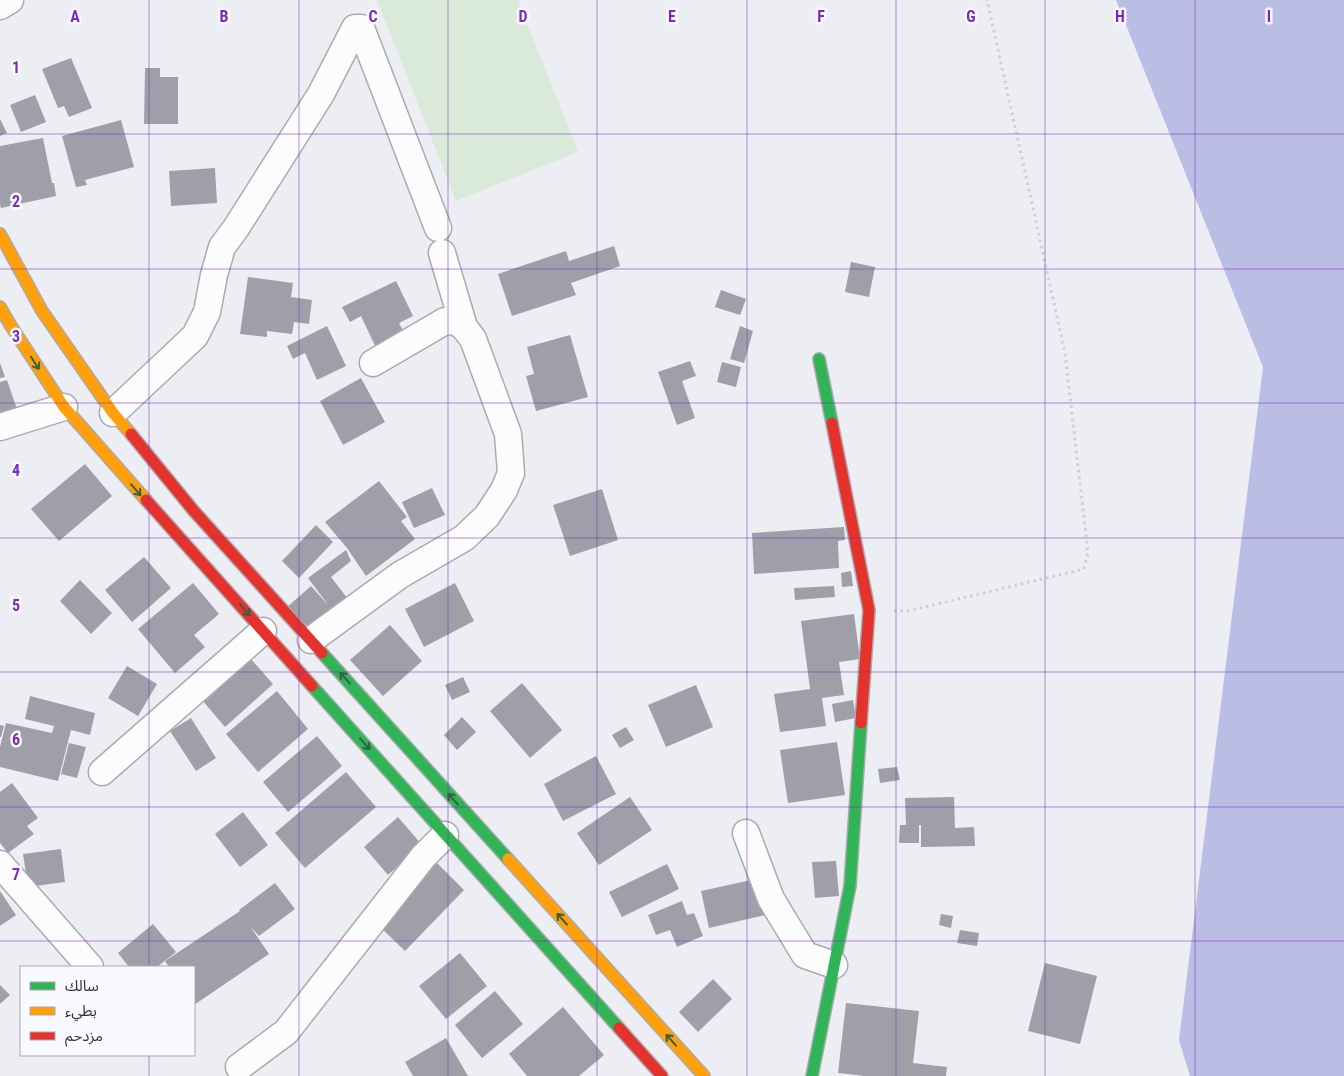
<svg xmlns="http://www.w3.org/2000/svg" width="1344" height="1076" font-family="'Roboto Condensed','Noto Sans Arabic',sans-serif">
	<style>
		.green { fill: #d9ead8 }
		.water { fill: #bbbee4 }
		.building { fill: #9f9faa }
		.lines { fill: none; stroke-linecap: round; stroke-linejoin: round }
		.street-casing { stroke: #aaabaf; stroke-width: 29 }
		.fast-casing { stroke: #aaabaf; stroke-width: 14 }
		.slow-casing { stroke: #aaabaf; stroke-width: 14 }
		.jam-casing { stroke: #aaabaf; stroke-width: 14 }
		.path { stroke: #cfcfd1; stroke-width: 3; stroke-dasharray: 2.5 4; stroke-linecap: butt }
		.street { stroke: #fcfcfd; stroke-width: 26 }
		.fast { stroke: #30b455; stroke-width: 11 }
		.slow { stroke: #ff9f0a; stroke-width: 11 }
		.jam { stroke: #e5322d; stroke-width: 11 }
		.oneway { stroke: #326042 }
		.grid { fill: none; stroke: #7b2cbf; stroke-width: 1; stroke-opacity: 0.55 }
		.grid-label { font-size: 16px; text-anchor: middle; font-weight: bold; fill: #7b2cbf; stroke: #f9faff; stroke-width: 5; stroke-linejoin: round; paint-order: stroke }
	</style>
	<rect width="100%" height="100%" fill="#edeef3"/>
	<!-- green -->
	<polygon class="green" points="377,0 518,0 578,152 456,201"/>
	<!-- water -->
	<polygon class="water" points="1116,0 1344,0 1344,1076 1190,1076 1179,1040 1263,367"/>
	<!-- building -->
	<g class="building">
		<polygon points="71,58 92,108 69,117 64,106 58,108 42,69"/>
		<polygon points="145,68 160,68 160,77 178,77 178,124 144,124"/>
		<polygon points="35,95 46,122 21,132 10,105"/>
		<polygon points="0,119 7,133 0,136"/>
		<polygon points="121,120 134,167 85,180 87,185 76,187 62,136"/>
		<polygon points="43,138 52,183 54,183 56,196 1,208 0,205 0,146"/>
		<polygon points="215,168 217,203 171,206 169,171"/>
		<polygon points="614,246 620,266 571,283 576,295 512,316 498,274 566,251 569,261"/>
		<polygon points="851,262 875,267 869,297 845,292"/>
		<polygon points="248,277 293,283 291,297 312,300 309,324 294,322 292,334 267,331 267,337 240,334"/>
		<polygon points="396,281 413,316 399,323 408,340 379,354 361,316 350,322 342,307"/>
		<polygon points="721,290 746,299 740,315 715,307"/>
		<polygon points="327,326 346,366 317,380 305,353 293,359 287,346"/>
		<polygon points="740,326 753,331 744,363 730,359"/>
		<polygon points="570,335 588,397 536,411 526,376 534,374 527,347"/>
		<polygon points="690,361 696,376 682,381 695,418 677,425 658,372"/>
		<polygon points="722,362 741,367 736,387 717,382"/>
		<polygon points="0,363 5,377 0,378"/>
		<polygon points="361,378 385,422 343,445 320,401"/>
		<polygon points="7,380 19,415 0,421 0,382"/>
		<polygon points="85,464 112,496 59,541 31,509"/>
		<polygon points="379,481 407,517 401,521 415,539 366,576 347,548 325,522"/>
		<polygon points="432,488 445,515 414,528 402,502"/>
		<polygon points="602,489 618,540 570,556 553,505"/>
		<polygon points="316,525 333,542 299,578 282,561"/>
		<polygon points="844,527 845,540 838,541 839,568 754,574 752,533"/>
		<polygon points="346,550 351,561 331,577 348,599 308,633 286,608 311,586 329,606 308,578"/>
		<polygon points="144,557 171,588 132,622 105,590"/>
		<polygon points="851,571 853,586 842,587 841,573"/>
		<polygon points="80,580 112,613 91,634 60,601"/>
		<polygon points="193,583 219,614 194,635 205,647 175,673 138,629"/>
		<polygon points="455,583 474,621 424,647 405,609"/>
		<polygon points="834,586 835,597 795,600 794,588"/>
		<polygon points="854,614 860,659 839,662 844,695 822,698 826,726 780,732 774,694 810,689 801,621"/>
		<polygon points="390,625 422,661 383,696 350,660"/>
		<polygon points="250,658 273,684 225,727 202,700"/>
		<polygon points="127,666 157,684 138,716 108,698"/>
		<polygon points="463,677 470,692 452,700 445,685"/>
		<polygon points="522,683 562,730 530,758 490,711"/>
		<polygon points="696,685 713,727 666,747 648,705"/>
		<polygon points="277,691 308,729 258,772 226,734"/>
		<polygon points="30,696 95,713 90,735 71,730 58,781 0,767 0,747 6,723 52,733 54,726 25,719"/>
		<polygon points="853,700 856,718 835,722 832,704"/>
		<polygon points="462,717 476,732 457,750 444,735"/>
		<polygon points="191,718 216,758 196,771 170,731"/>
		<polygon points="0,725 4,726 1,737 0,737"/>
		<polygon points="626,727 634,740 620,748 612,735"/>
		<polygon points="317,736 342,766 288,812 263,782"/>
		<polygon points="837,742 845,795 788,803 780,750"/>
		<polygon points="69,743 86,747 77,778 61,774"/>
		<polygon points="596,756 616,794 563,821 544,784"/>
		<polygon points="897,767 900,780 880,783 878,769"/>
		<polygon points="346,772 376,807 305,868 275,833"/>
		<polygon points="12,783 38,818 27,826 34,834 8,853 0,843 0,792"/>
		<polygon points="630,797 652,830 599,865 577,833"/>
		<polygon points="954,797 955,828 974,827 975,846 921,847 921,825 919,825 919,843 899,843 900,825 906,825 905,798"/>
		<polygon points="243,812 268,845 240,867 215,834"/>
		<polygon points="398,817 422,845 388,875 364,847"/>
		<polygon points="61,849 65,882 28,887 23,854"/>
		<polygon points="836,861 839,896 815,898 812,862"/>
		<polygon points="437,863 464,890 405,951 377,924"/>
		<polygon points="667,864 679,889 622,917 609,892"/>
		<polygon points="756,879 765,915 709,928 701,891"/>
		<polygon points="275,883 295,909 259,936 250,926 269,954 194,1005 194,967 169,967 165,961 240,911 239,910"/>
		<polygon points="0,891 16,915 0,926"/>
		<polygon points="682,901 687,915 694,913 703,936 677,947 670,930 656,935 648,915"/>
		<polygon points="941,914 953,916 951,928 939,925"/>
		<polygon points="153,924 176,952 157,967 129,967 118,953"/>
		<polygon points="960,930 979,933 977,946 957,943"/>
		<polygon points="460,953 487,986 446,1019 419,986"/>
		<polygon points="1045,963 1097,976 1080,1044 1028,1031"/>
		<polygon points="713,979 732,999 698,1032 679,1012"/>
		<polygon points="0,985 10,995 0,1004"/>
		<polygon points="495,991 523,1024 482,1058 455,1025"/>
		<polygon points="846,1003 919,1011 913,1063 947,1067 946,1076 865,1076 838,1073"/>
		<polygon points="563,1007 604,1055 579,1076 527,1076 509,1054"/>
		<polygon points="446,1038 468,1076 413,1076 405,1062"/>
	</g>
	<g class="lines">
		<!-- street casing -->
		<g class="street-casing">
			<g id="street">
				<polyline points="0,6 10,0"/>
				<polyline points="442,253 464,327"/>
				<polyline points="113,413 195,336 207,312 214,275 222,247 236,228 321,94 355,28 361,28 438,228"/>
				<polyline points="0,427 64,407"/>
				<path d="M311,640L400,575L464,538L487,516L504,490L511,473L508,434L473,339C464,327 461,321 445,321L373,363"/>
				<polyline points="102,772 263,631"/>
				<polyline points="746,833 771,899 805,955 834,965"/>
				<polyline points="0,864 90,967"/>
				<polyline points="239,1067 286,1032 423,857 445,835"/>
			</g>
		</g>
		<!-- fast casing -->
		<g class="fast-casing">
			<g id="fast">
				<polyline points="819,359 832,423"/>
				<polyline points="322,653 508,859"/>
				<polyline points="312,686 619,1028"/>
				<polyline points="812,1076 850,886 861,723"/>
			</g>
		</g>
		<!-- slow casing -->
		<g class="slow-casing">
			<g id="slow">
				<polyline points="0,234 42,311 113,413 131,434"/>
				<polyline points="0,307 11,326 64,407 146,500"/>
				<polyline points="508,859 704,1076"/>
			</g>
		</g>
		<!-- jam casing -->
		<g class="jam-casing">
			<g id="jam">
				<polyline points="832,423 869,610 861,723"/>
				<polyline points="131,434 193,510 322,653"/>
				<polyline points="146,500 312,686"/>
				<polyline points="619,1028 662,1076"/>
			</g>
		</g>
		<!-- path -->
		<polyline class="path" points="894,611 908,611 1084,569 1088,553 1065,353 987,0"/>
		<!-- street -->
		<use href="#street" class="street"/>
		<!-- fast -->
		<use href="#fast" class="fast"/>
		<!-- slow -->
		<use href="#slow" class="slow"/>
		<!-- jam -->
		<use href="#jam" class="jam"/>
	</g>
	<!-- one-way arrows -->
	<defs><path id="oneway-shaft" d="M-6 0H5M1.5-3L5.5 0L1.5 3" fill="none" stroke-width="1.6" stroke-linecap="round" stroke-linejoin="round" transform="scale(1.25)"/></defs>
	<g class="oneway">
		<use href="#oneway-shaft" transform="translate(35 363) rotate(57)"/>
		<use href="#oneway-shaft" transform="translate(136 490) rotate(49)"/>
		<use href="#oneway-shaft" transform="translate(245 610) rotate(48)"/>
		<use href="#oneway-shaft" transform="translate(345 678) rotate(-132)"/>
		<use href="#oneway-shaft" transform="translate(365 744) rotate(48)"/>
		<use href="#oneway-shaft" transform="translate(453 799) rotate(-132)"/>
		<use href="#oneway-shaft" transform="translate(562 919) rotate(-132)"/>
		<use href="#oneway-shaft" transform="translate(671 1040) rotate(-132)"/>
	</g>
	<!-- grid -->
	<path class="grid" d="M149,0V967M299,0V1076M448,0V1076M597,0V1076M747,0V1076M896,0V1076M1045,0V1076M1195,0V1076M0,134H1344M0,269H1344M0,403H1344M0,538H1344M0,672H1344M0,807H1344M0,941H1344M149,1055V1076"/>
	<g class="grid-label">
		<text x="75" y="22">A</text>
		<text x="224" y="22">B</text>
		<text x="373" y="22">C</text>
		<text x="523" y="22">D</text>
		<text x="672" y="22">E</text>
		<text x="821" y="22">F</text>
		<text x="971" y="22">G</text>
		<text x="1120" y="22">H</text>
		<text x="1269" y="22">I</text>
		<text x="16" y="73">1</text>
		<text x="16" y="207">2</text>
		<text x="16" y="342">3</text>
		<text x="16" y="476">4</text>
		<text x="16" y="611">5</text>
		<text x="16" y="745">6</text>
		<text x="16" y="880">7</text>
	</g>
	<!-- legend -->
	<rect x="20" y="966" width="175" height="90" fill="#f9faff" stroke="#aaaaaf"/>
	<rect x="30" y="982" width="25" height="8" fill="#30b455" stroke="#aaaaaf"/>
	<text x="65" y="991" font-size="15" fill="#333337">سالك</text>
	<rect x="30" y="1007" width="25" height="8" fill="#ff9f0a" stroke="#aaaaaf"/>
	<text x="65" y="1016" font-size="15" fill="#333337">بطيء</text>
	<rect x="30" y="1032" width="25" height="8" fill="#e5322d" stroke="#aaaaaf"/>
	<text x="65" y="1041" font-size="15" fill="#333337">مزدحم</text>
</svg>
